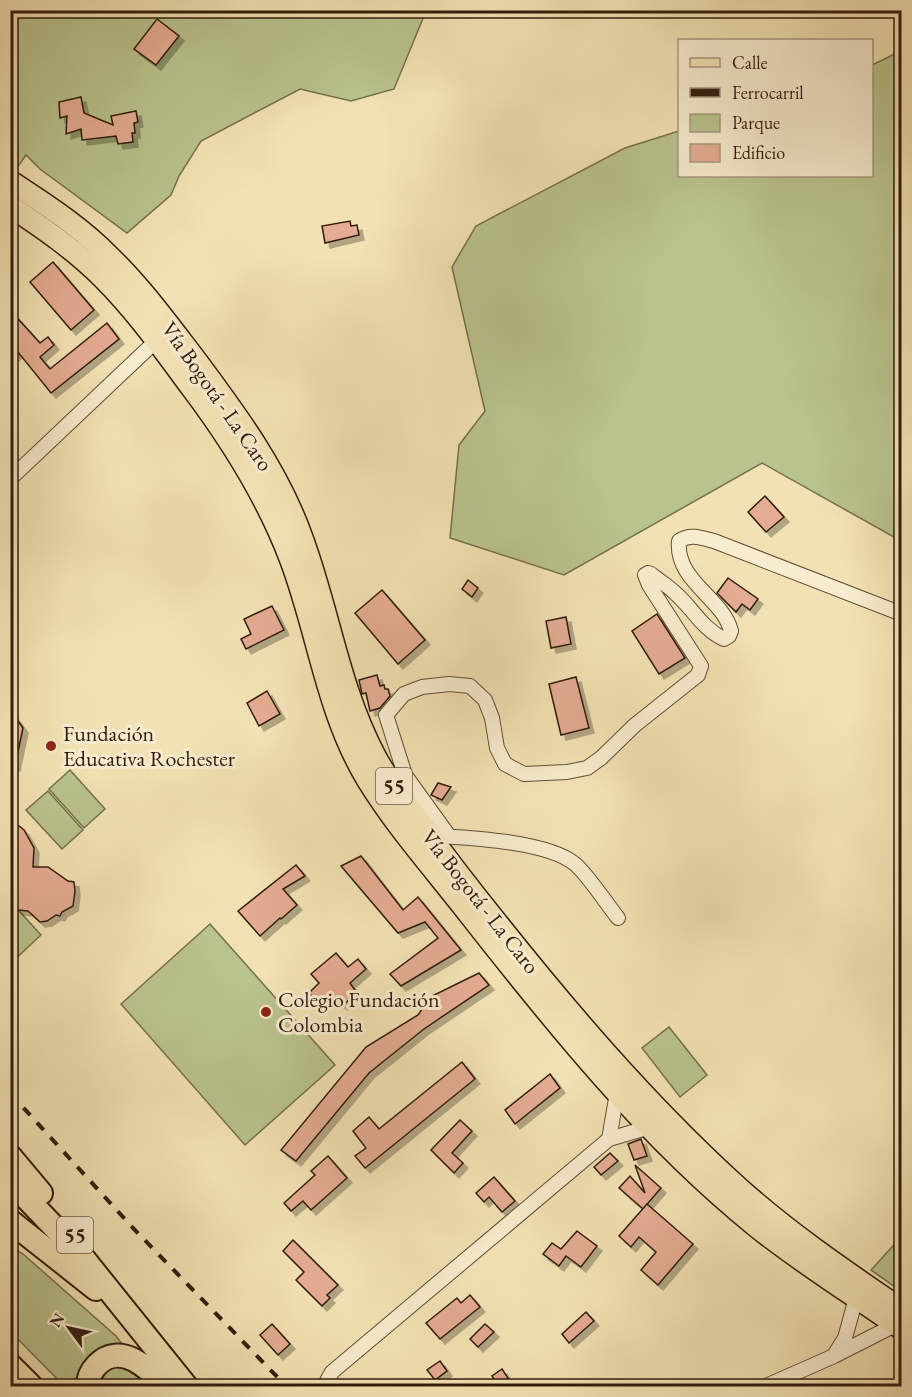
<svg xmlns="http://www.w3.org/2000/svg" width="912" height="1397" font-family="'EB Garamond',serif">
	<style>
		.green { fill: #b9c38d; stroke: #766f4e; stroke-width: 1.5 }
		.building { fill: #e4ac92; stroke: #321b0e; stroke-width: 1.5; filter: url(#shadow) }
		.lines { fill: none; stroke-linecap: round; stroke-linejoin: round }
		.minor-casing { stroke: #624d37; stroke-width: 16 }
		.primary-casing { stroke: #321b0e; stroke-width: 24 }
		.trunk-casing { stroke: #321b0e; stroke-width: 26 }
		.minor { stroke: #f7ecce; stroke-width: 14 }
		.primary { stroke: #f2e2b3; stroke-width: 21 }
		.trunk { stroke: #f2e2b3; stroke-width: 22 }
		.rail { stroke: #321b0e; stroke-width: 4; stroke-dasharray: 10 10; stroke-linecap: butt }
		.poi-dot { fill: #8f2418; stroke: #f7ecce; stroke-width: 2 }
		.labels { text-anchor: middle; stroke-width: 6; stroke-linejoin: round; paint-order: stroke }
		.shield { fill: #f7ecce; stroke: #6d5a48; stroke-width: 1.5 }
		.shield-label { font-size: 21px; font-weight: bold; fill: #321b0e }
		.street-label { font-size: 22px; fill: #321b0e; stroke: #f7ecce }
		.poi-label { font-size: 22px; fill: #321b0e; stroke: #f7ecce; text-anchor: start }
	</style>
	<defs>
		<filter id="shadow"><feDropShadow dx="5" dy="5" stdDeviation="0" flood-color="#0004"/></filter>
	</defs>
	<rect width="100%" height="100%" fill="#f2e2b3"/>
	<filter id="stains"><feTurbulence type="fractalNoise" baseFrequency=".00333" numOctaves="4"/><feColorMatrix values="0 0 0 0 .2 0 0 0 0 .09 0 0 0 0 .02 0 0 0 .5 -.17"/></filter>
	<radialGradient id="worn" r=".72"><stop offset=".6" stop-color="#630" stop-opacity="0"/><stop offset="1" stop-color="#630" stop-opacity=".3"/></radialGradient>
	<!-- green -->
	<g class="green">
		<polygon points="10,11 426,11 394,89 351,101 300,89 201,141 179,176 171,195 127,233 40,169 26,155 16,169 11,165"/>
		<polygon points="901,51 901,541 762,463 564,575 450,538 459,445 485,411 452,267 476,226 625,148 679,131 680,176 872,176 872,65"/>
		<polygon points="70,770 105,809 84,828 49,789"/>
		<polygon points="48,791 83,830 62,849 26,810"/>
		<polygon points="10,901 41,935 11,963 10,963"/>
		<polygon points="210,924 335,1065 245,1145 121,1004"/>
		<polygon points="669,1027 707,1075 680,1097 642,1048"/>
		<polygon points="901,1237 901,1291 871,1270"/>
		<polygon points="10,1246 23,1254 116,1336 154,1386 64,1386 11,1332"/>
	</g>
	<!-- building -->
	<g class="building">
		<polygon points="157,19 179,36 156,65 134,49"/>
		<polygon points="81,97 84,113 113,125 111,116 136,111 138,122 134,123 135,133 132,133 133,142 118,144 116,136 82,140 81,129 66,134 67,116 60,118 59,102"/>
		<polygon points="350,221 351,226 357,225 359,235 325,243 322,226"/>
		<polygon points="53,262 94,310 71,330 30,282"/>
		<polygon points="10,310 40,343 48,337 54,345 40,357 50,369 107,323 119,339 51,393 18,352 10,359"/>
		<polygon points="765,496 784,517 766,532 748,512"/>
		<polygon points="728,578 758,599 750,610 742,604 736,612 717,593"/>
		<polygon points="468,580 478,588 472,597 462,589"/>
		<polygon points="382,590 425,640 398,664 355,613"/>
		<polygon points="272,606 284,630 246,649 241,639 251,634 244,619"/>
		<polygon points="657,614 685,658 659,674 632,631"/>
		<polygon points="566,617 571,644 551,648 546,621"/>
		<polygon points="377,675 380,686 384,685 385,689 388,689 390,696 380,708 370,711 366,693 362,694 359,680"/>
		<polygon points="576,677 589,728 561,735 549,684"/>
		<polygon points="267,691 280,714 259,726 247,703"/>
		<polygon points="10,710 23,728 15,766 10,765"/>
		<polygon points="438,783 451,787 442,800 431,795"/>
		<polygon points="18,825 24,830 34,848 33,867 48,867 68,881 74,882 75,891 73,906 62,912 60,916 56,915 47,921 40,922 28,911 18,910 12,904 12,897 16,893 12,873 10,874 10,827"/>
		<polygon points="361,856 403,910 418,897 461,950 401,986 390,974 438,938 425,922 398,933 341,866"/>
		<polygon points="296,865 305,876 283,889 297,905 281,919 280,918 260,936 238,911"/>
		<polygon points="336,953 348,967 358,959 366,969 350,983 357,993 343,1005 332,998 321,1007 309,993 319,983 311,974"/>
		<polygon points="479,973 489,985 424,1029 369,1073 296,1161 281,1150 366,1047 418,1015 430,997"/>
		<polygon points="462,1062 475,1079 365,1168 355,1156 366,1148 353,1131 369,1117 379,1129"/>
		<polygon points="550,1074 560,1088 515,1124 505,1110"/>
		<polygon points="460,1120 472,1131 452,1153 463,1163 454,1173 431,1150"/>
		<polygon points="641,1139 647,1156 634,1160 628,1144"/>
		<polygon points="610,1153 618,1161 601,1175 594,1167"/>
		<polygon points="328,1156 347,1178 311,1210 303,1201 291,1211 284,1203 315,1175 311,1171"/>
		<polygon points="635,1165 661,1188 643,1209 619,1188 630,1176 645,1193"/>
		<polygon points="494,1177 515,1201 502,1212 489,1197 484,1202 476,1193"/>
		<polygon points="647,1204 693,1244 658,1285 641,1270 656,1252 639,1237 631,1247 619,1236"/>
		<polygon points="577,1231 597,1246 581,1267 566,1256 559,1266 543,1254 552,1243 561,1249"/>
		<polygon points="293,1240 338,1285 327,1295 330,1298 322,1306 296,1280 304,1272 283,1251"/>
		<polygon points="470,1295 480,1307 440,1339 426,1323 457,1298 461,1303"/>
		<polygon points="586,1312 594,1321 569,1343 562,1334"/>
		<polygon points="272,1324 290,1344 278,1355 260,1335"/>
		<polygon points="485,1324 494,1332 478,1347 470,1339"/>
		<polygon points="440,1361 447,1371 435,1380 427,1370"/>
		<polygon points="502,1369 508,1378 498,1385 492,1376"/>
	</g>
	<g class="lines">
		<!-- minor casing -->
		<g class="minor-casing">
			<g id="minor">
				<polyline points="10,479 157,340"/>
				<path d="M441,836C474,838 549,842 575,864C588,875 606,903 618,918"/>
				<path d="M449,836L405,775L386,715L404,694L422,687L449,684L470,686L485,700L492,718L497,748L505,764L524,774L567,772L587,768L601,758L635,725L698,675L701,666L649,585L645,575L648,573L651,574C658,580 667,585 674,592C692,607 702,629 724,639L729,636L731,631C723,598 675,581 679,541C690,533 702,538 714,541L902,614"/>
				<polyline points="609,1139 617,1093"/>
				<polyline points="835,1354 845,1338 856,1298"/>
				<polyline points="329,1386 327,1381 332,1372 609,1139 650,1127"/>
				<polyline points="766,1386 834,1356 895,1325"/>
			</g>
		</g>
		<!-- primary casing -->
		<g class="primary-casing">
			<g id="primary">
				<path d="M10,181C45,204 81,227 110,257C142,288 168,324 195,359C236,414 277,469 301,535C329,609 338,687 376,758C389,782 406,803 422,825C445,857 469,888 494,919C567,1011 644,1101 731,1181C783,1229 843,1270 902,1310"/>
				<path d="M10,206C43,228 75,250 103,278C136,311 163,349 191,387C231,440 266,495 290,558C318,631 326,711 367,779C397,828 435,870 469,914C556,1025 647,1138 757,1227C803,1264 854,1295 902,1329"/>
			</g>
		</g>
		<!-- trunk casing -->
		<g class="trunk-casing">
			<g id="trunk">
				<polyline points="10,1156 41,1193"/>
				<polyline points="10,1181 80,1254 186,1386"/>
				<polyline points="10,1221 96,1289"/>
				<polyline points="10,1365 31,1386"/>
				<path d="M88,1386C88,1378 91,1371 97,1365C120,1341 149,1368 165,1386"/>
			</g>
		</g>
		<!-- minor -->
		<use href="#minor" class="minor"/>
		<!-- primary -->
		<use href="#primary" class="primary"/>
		<!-- trunk -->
		<use href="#trunk" class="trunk"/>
		<!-- rail -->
		<polyline class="rail" points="10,1093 133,1228 286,1386"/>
	</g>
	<!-- markers -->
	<g class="poi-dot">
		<circle cx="51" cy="746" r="6"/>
		<circle cx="266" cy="1012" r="6"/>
	</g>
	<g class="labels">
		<!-- shield labels -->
		<g class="shield">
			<rect x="376" y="768" width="36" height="36" rx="4.5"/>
			<rect x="57" y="1217" width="36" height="36" rx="4.5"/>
		</g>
		<g class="shield-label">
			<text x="394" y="793">55</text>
			<text x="75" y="1242">55</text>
		</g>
		<!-- street labels -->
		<g class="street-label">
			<text transform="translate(218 396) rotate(55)" y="8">Vía Bogotá - La Caro</text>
			<text transform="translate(481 901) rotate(52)" y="8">Vía Bogotá - La Caro</text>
		</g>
		<!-- poi labels -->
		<g class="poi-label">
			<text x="63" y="741">Fundación<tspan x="63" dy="25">Educativa Rochester</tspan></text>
			<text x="278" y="1007">Colegio Fundación<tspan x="278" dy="25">Colombia</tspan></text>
		</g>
	</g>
	<!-- margin -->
	<rect width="912" height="1397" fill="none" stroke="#f2e2b3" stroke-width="36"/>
	<rect x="12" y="12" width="888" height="1373" fill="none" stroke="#321b0e" stroke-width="3"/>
	<rect x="18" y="18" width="876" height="1361" fill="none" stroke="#321b0e" stroke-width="1.5"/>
	<!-- legend -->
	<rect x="678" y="39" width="195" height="138" fill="#f7ecce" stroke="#a89881" stroke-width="1.5"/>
	<rect x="690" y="58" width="30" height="9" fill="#f2e2b3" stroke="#a89881" stroke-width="1.5"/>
	<text x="732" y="69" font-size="18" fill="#321b0e">Calle</text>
	<rect x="690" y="88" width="30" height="9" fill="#321b0e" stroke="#a89881" stroke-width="1.5"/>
	<text x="732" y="99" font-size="18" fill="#321b0e">Ferrocarril</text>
	<rect x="690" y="114" width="30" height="18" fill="#b9c38d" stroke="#a89881" stroke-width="1.5"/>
	<text x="732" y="129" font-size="18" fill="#321b0e">Parque</text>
	<rect x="690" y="144" width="30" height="18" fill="#e4ac92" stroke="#a89881" stroke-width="1.5"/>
	<text x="732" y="159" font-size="18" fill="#321b0e">Edificio</text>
	<!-- north arrow -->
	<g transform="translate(69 1328) rotate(303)" stroke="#f7ecce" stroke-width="4.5" paint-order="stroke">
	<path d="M0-4.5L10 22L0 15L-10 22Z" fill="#321b0e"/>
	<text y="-9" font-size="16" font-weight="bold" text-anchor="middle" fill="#321b0e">N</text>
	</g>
	<rect width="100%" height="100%" filter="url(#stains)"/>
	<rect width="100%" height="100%" fill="url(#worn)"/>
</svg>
